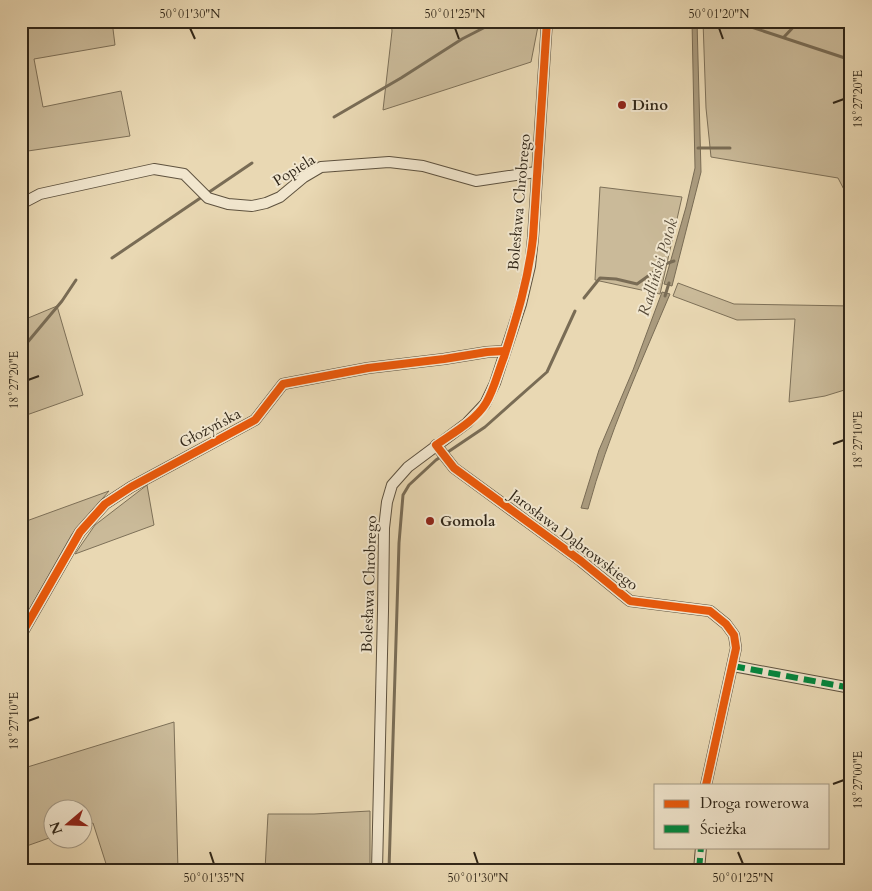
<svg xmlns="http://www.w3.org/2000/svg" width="872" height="891" font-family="Cardo,serif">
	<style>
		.green { fill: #caba99; stroke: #7d7058 }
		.water { fill: #aa9b7e; stroke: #796c55 }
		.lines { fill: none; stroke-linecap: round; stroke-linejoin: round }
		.stream { stroke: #796c55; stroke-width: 3 }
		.minor-casing { stroke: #5e523f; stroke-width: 12 }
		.minor { stroke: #f1e6ce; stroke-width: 10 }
		.quiet { stroke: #00873e; stroke-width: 6; stroke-dasharray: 12 6; stroke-linecap: butt }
		.cycleway-casing { stroke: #f1e6ce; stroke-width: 11 }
		.cycleway { stroke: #e8590c; stroke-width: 8 }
		.ticks { fill: none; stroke: #302618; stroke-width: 2 }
		.poi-dot { fill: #8f2418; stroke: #f1e6ce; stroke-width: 2 }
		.labels { text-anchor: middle; stroke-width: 4; stroke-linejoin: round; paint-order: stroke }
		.poi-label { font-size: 15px; font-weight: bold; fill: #302618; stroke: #f1e6ce; text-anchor: start }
		.street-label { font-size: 15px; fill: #302618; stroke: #f1e6ce }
		.water-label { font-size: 16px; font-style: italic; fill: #554937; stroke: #f1e6ce }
		.neatline { fill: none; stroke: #302618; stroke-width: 2 }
		.ticks-label { font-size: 12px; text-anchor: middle; fill: #302618 }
	</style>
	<rect width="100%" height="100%" fill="#e9d8b3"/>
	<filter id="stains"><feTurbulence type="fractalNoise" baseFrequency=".004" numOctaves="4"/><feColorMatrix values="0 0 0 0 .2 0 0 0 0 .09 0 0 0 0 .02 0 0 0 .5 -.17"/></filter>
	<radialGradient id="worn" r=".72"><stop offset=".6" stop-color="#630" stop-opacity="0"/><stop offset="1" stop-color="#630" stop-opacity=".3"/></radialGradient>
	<!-- green -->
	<g class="green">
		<polygon points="21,21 112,21 115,45 34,59 43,107 121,91 130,136 21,152"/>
		<polygon points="391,21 539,21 531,62 383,110 392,31"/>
		<polygon points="703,21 851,21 851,229 851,203 838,178 711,157 706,108"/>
		<polygon points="600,187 682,197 660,294 595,280"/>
		<polygon points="678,283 734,304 851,306 851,388 825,396 789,402 795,319 737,320 673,296"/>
		<polygon points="57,306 83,395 21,417 21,321"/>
		<polygon points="147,485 154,525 75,554 95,525"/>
		<polygon points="109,491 72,534 21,624 21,523"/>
		<polygon points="174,722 178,870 108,870 93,823 83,826 82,808 52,808 52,837 21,848 21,769"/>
		<polygon points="370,811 370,870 265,870 268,814 314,814"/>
	</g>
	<!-- water -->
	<g class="water">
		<polygon points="692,21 697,21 701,172 672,286 664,284 686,207 695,168"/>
		<path d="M662,292L670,294C640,365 608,435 588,509L581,508L599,450L633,370Z"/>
	</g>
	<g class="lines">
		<!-- stream -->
		<g class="stream">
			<polyline points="733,21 851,60"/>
			<polyline points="784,37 799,21"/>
			<polyline points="334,117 401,78 462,39 497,21"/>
			<polyline points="698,148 730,148"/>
			<polyline points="112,258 252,163"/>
			<polyline points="665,296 669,283"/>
			<polyline points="584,298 600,278 616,279 637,284 665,264 674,261"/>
			<polyline points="21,350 62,301 76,280"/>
			<polyline points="389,870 399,543 403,495 409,485 436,460 485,427 547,372 575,311"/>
		</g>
		<!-- minor casing -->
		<g class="minor-casing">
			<g id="minor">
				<polyline points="21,204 40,194 154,169 184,174 208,198 228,204 252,206 266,203 280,197 304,177 321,167 389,162 423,166 476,181 536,172"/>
				<polyline points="436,445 454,468 581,561 630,601 710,611 726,624 734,635 736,648 706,785"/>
				<polyline points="21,635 80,532 105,504 131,487 255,420 283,384 368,368 444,359 487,352 505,351"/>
				<polyline points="733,666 851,688"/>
				<polyline points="377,870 383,611 384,528 387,502 392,485 408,467 467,423 485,404 495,383 521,304 530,266 533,238 547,21"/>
				<polyline points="699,870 701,847"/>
			</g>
		</g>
		<!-- minor -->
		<use href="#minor" class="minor"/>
		<!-- quiet -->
		<g class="quiet">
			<polyline points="733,666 851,688"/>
			<polyline points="699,870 701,847"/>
		</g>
		<!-- cycleway casing -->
		<g class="cycleway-casing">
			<g id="cycleway">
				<path d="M547,21L533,238C528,281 517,316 504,357C498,372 494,390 486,403C475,421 453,433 436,445L454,468L581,561L630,601L710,611L726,624L734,635L736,648L706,785"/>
				<polyline points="21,635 80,532 105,504 131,487 255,420 283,384 368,368 444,359 487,352 505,351"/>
			</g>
		</g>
		<!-- cycleway -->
		<use href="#cycleway" class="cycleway"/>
	</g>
	<!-- ticks -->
	<path class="ticks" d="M190,28L195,39M455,28L459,39M719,28L723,39M833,103L844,99M28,380L39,376M833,444L844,440M28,721L39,717M833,784L844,780M210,852L214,864M474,852L478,864M738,852L743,864"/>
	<!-- markers -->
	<g class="poi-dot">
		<circle cx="622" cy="105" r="5"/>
		<circle cx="430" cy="521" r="5"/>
	</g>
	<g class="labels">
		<!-- poi labels -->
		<g class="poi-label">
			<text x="632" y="110">Dino</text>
			<text x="440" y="526">Gomola</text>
		</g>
		<!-- street labels -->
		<g class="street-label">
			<text transform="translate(294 170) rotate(-32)" y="5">Popiela</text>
			<text transform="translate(519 202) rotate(-85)" y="5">Bolesława Chrobrego</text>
			<text transform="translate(210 428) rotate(-28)" y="5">Głożyńska</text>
			<text transform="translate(574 540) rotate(37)" y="5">Jarosława Dąbrowskiego</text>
			<text transform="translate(369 584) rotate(-88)" y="5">Bolesława Chrobrego</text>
		</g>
		<!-- water labels -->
		<g class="water-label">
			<text transform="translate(657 267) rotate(-73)" y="6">Radliński Potok</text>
		</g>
	</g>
	<!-- margin -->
	<rect width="872" height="891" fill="none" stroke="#e9d8b3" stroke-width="55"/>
	<!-- legend -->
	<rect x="654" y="784" width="175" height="65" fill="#f1e6ce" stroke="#a49985"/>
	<rect x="664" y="800" width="25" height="8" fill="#e8590c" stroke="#a49985"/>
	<text x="700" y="808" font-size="15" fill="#302618">Droga rowerowa</text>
	<rect x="664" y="825" width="25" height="8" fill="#00873e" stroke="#a49985"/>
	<text x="700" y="834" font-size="15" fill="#302618">Ścieżka</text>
	<!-- north arrow -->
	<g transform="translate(68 824) rotate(251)"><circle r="24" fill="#f1e6ce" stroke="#a49985"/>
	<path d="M0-4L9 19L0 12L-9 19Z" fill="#8f2418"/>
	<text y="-8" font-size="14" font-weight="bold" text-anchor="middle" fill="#302618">N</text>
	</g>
	<rect x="28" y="28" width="816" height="836" class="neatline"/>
	<g class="ticks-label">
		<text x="190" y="18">50°01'30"N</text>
		<text x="455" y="18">50°01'25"N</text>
		<text x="719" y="18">50°01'20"N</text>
		<text transform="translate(858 99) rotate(-90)" y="4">18°27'20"E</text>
		<text transform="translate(14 380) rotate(-90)" y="4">18°27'20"E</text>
		<text transform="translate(858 440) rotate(-90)" y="4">18°27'10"E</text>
		<text transform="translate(14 721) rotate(-90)" y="4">18°27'10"E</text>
		<text transform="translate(858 780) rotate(-90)" y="4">18°27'00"E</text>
		<text x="214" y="882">50°01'35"N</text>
		<text x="478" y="882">50°01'30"N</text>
		<text x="743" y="882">50°01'25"N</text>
	</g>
	<rect width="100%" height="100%" filter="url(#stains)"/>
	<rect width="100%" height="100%" fill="url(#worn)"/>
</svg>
